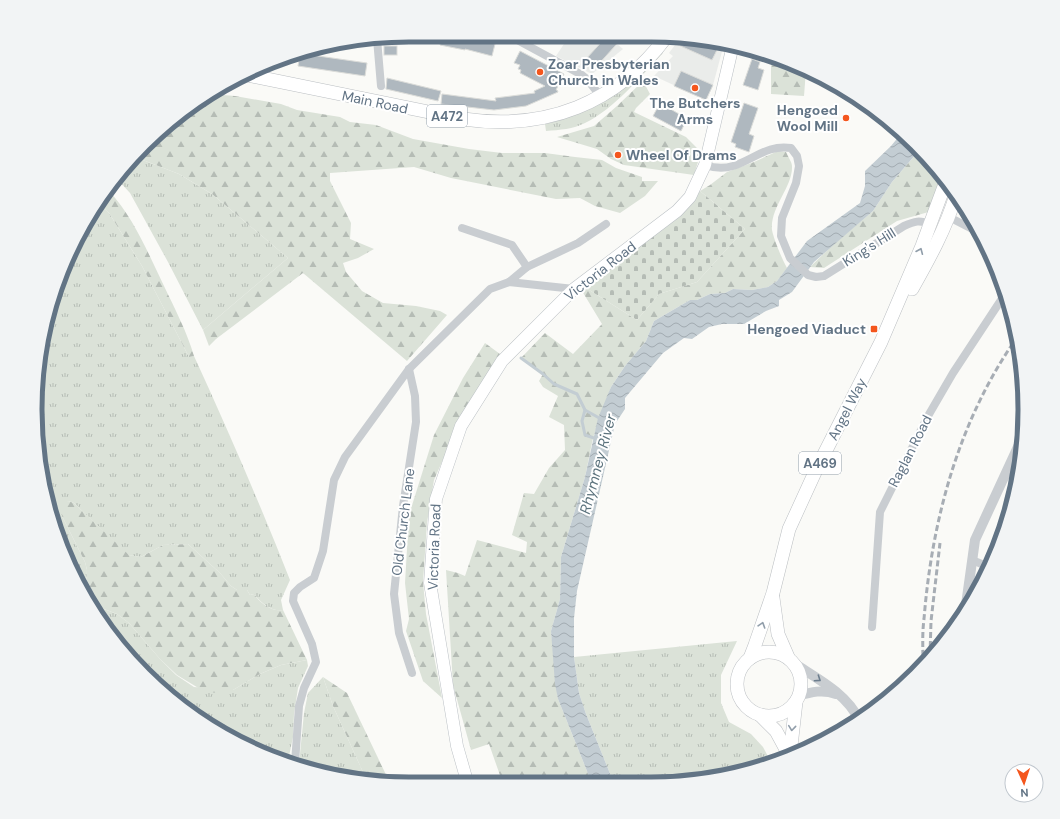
<svg xmlns="http://www.w3.org/2000/svg" width="1060" height="819" font-family="'DM Sans',sans-serif">
	<style>
		.built { fill: #eaecea }
		.grass { fill: url(#grass-tufts) }
		.forest { fill: url(#forest-firs) }
		.cemetery { fill: url(#cemetery-stones) }
		.water { fill: url(#water-waves) }
		.lines { fill: none; stroke-linecap: round; stroke-linejoin: round }
		.stream { stroke: #c3cdd3; stroke-width: 3 }
		.building { fill: #afb8bf; stroke: #dbdcd9 }
		.secondary-casing { stroke: #bbc0c5; stroke-width: 13 }
		.primary-casing { stroke: #babec2; stroke-width: 14 }
		.minor { stroke: #c9cdd1; stroke-width: 8 }
		.tertiary { stroke: #c9cdd1; stroke-width: 10 }
		.secondary { stroke: #fff; stroke-width: 12 }
		.primary { stroke: #fff; stroke-width: 13 }
		.rail { stroke: #a7adb4; stroke-width: 3; stroke-dasharray: 6 3; stroke-linecap: butt }
		.oneway { stroke: #919eaa }
		.oneway2 { stroke: #6c7d8d }
		.poi-dot { fill: #f4561d; stroke: #fff; stroke-width: 1.5 }
		.labels { text-anchor: middle; stroke-width: 4; stroke-linejoin: round; paint-order: stroke }
		.shield { fill: #fff; stroke: #919eaa; stroke-width: 1 }
		.shield-label { font-size: 13px; font-weight: bold; fill: #627485 }
		.poi-label { font-size: 14px; font-weight: bold; fill: #627485; stroke: #fff; text-anchor: start }
		.street-label { font-size: 14px; fill: #627485; stroke: #fff }
		.water-label { font-size: 15px; font-style: italic; fill: #5d747e; stroke: #fff }
		.rim { fill: none; stroke: #627485; stroke-width: 5 }
	</style>
	<defs>
		<pattern id="grass-tufts" width="24" height="20" patternUnits="userSpaceOnUse"><rect width="24" height="20" fill="#dbe2d8"/><path d="M3 7l-1-3M5 7V3M7 7l1-3M15 17l-1-3M17 17v-4M19 17l1-3" fill="none" stroke="#b5bcb5"/></pattern>
		<pattern id="forest-firs" width="22" height="20" patternUnits="userSpaceOnUse"><rect width="22" height="20" fill="#dbe2d8"/><path d="M5 1l3.5 6h-7zM16 11l3.5 6h-7z" fill="#b5bcb5"/></pattern>
		<pattern id="cemetery-stones" width="16" height="16" patternUnits="userSpaceOnUse"><rect width="16" height="16" fill="#dbe2d8"/><path d="M2 7V4a2 2 0 0 1 4 0v3zM10 15v-3a2 2 0 0 1 4 0v3z" fill="#b5bcb5"/></pattern>
		<pattern id="water-waves" width="16" height="10" patternUnits="userSpaceOnUse"><rect width="16" height="10" fill="#c3cdd3"/><path d="M0 5q4-4 8 0t8 0" fill="none" stroke="#a2abb1"/></pattern>
	</defs>
	<rect width="100%" height="100%" fill="#fafaf7"/>
	<!-- built -->
	<g class="built">
		<polygon points="570,35 607,36 623,49 592,74 556,56"/>
		<polygon points="681,37 724,44 713,85 706,100 654,76 673,56 669,53"/>
	</g>
	<!-- grass -->
	<g class="grass">
		<path d="M662,51L663,53C641,76 614,109 585,123C573,129 560,130 546,131L545,124C594,113 629,88 662,51Z"/>
		<polygon points="135,157 179,174 212,194 288,258 203,330 168,262 130,193 118,180"/>
		<path d="M100,203L109,213L142,266L189,357L194,356C228,430 260,504 290,580L281,600L283,610C272,612 261,603 254,594L250,595L247,590H237L231,586L220,573L188,544L163,545L141,557L128,555L74,503L68,501L62,516L85,562L87,570L86,593L55,530L35,410L48,313L85,222Z"/>
		<polygon points="91,604 117,614 129,623 160,659 176,675 194,687 233,690 260,674 281,665 307,660 308,666 298,688 294,714 293,737 288,761 266,756 202,721 145,674 98,617"/>
		<polygon points="737,641 721,675 721,703 729,722 751,734 763,747 772,764 699,781 613,781 586,714 579,693 574,657"/>
		<polygon points="323,677 333,706 367,781 360,781 299,764 304,713 308,693"/>
	</g>
	<!-- forest -->
	<g class="forest">
		<polygon points="771,57 806,70 804,96 771,94"/>
		<polygon points="643,81 650,94 636,108 634,112 686,137 701,152 694,175 624,165 611,159 597,149 557,137 594,126 617,106"/>
		<polygon points="211,94 235,96 281,104 297,110 340,117 350,122 376,125 413,139 469,149 502,153 545,153 575,157 602,160 616,168 642,177 642,181 658,181 645,196 620,213 595,206 580,198 556,199 451,178 414,167 330,173 330,181 351,223 350,239 374,249 358,258 343,263 346,272 362,291 383,303 416,306 440,311 447,315 407,361 303,273 216,339 209,346 203,330 288,258 212,194 179,174 135,157 145,145"/>
		<path d="M778,151L786,152C788,157 792,162 792,166C793,187 770,207 772,230C774,240 782,259 787,268L777,281L768,287L752,290L733,289L725,293L710,294L697,300H690L654,321L646,341L625,366L611,387L593,438L585,477L561,557L560,599L551,631L558,699L591,781H502L489,744L471,750L453,685L446,570L458,573L465,576L477,540L526,553L527,542L512,535L524,493L534,494L549,468L565,450L564,425L549,417L558,396L543,387L539,381L543,374L521,358L545,333L573,354L602,324L582,291L586,288L637,320L659,294L697,282L745,229L700,191L710,185L727,172L754,162Z"/>
		<polygon points="917,153 942,180 932,211 897,221 824,268 810,267 835,243 873,211 892,182"/>
		<path d="M109,191C134,218 148,253 164,286C175,309 187,332 194,356L189,357L142,266L109,213L100,203Z"/>
		<polygon points="485,343 500,354 466,407 434,480 427,523 423,582 426,614 442,698 423,681 406,631 409,619 405,583 409,515 434,435 463,378"/>
		<path d="M68,501L74,503L129,555L141,557L163,545L188,544L220,573L231,586L237,590H247L250,595L254,594C260,603 272,612 283,610L307,660L281,665L260,674L233,690L220,693L205,692L177,675L160,659L129,623L117,614L91,604L86,593L87,570L85,562L62,516V505Z"/>
		<polygon points="323,677 347,693 389,781 367,781 333,706"/>
	</g>
	<!-- cemetery -->
	<polygon class="cemetery" points="700,191 745,229 697,282 659,294 637,320 586,288 682,212"/>
	<!-- water -->
	<polygon class="water" points="900,135 917,153 916,154 892,182 873,211 814,262 792,292 779,300 779,306 766,311 744,324 722,324 709,327 692,339 684,338 663,353 625,398 625,409 615,424 577,591 574,618 574,657 579,693 586,714 613,781 591,781 558,699 555,684 551,631 560,599 561,557 585,477 598,418 611,387 625,366 646,341 654,321 690,300 697,300 710,294 725,293 733,289 752,290 768,287 777,281 807,241 860,203 865,186 865,171 891,146"/>
	<g class="lines">
		<!-- stream -->
		<g class="stream">
			<polyline points="521,358 543,374 554,384 577,394 585,410 601,419"/>
			<polyline points="585,410 582,421 585,435 597,439"/>
		</g>
	</g>
	<!-- building -->
	<g class="building">
		<polygon points="442,35 455,35 495,44 492,56 465,49 465,50 440,45"/>
		<polygon points="607,36 624,36 596,67 586,59"/>
		<polygon points="681,37 712,42 719,46 712,60 676,44"/>
		<rect x="384" y="46" width="13" height="9"/>
		<polygon points="520,51 564,74 556,90 557,90 558,92 526,106 494,110 441,104 442,94 496,101 495,98 535,93 534,91 545,86 520,73 521,70 518,69 520,65 514,63"/>
		<polygon points="302,52 311,54 311,55 367,63 365,76 298,66 299,60 288,58"/>
		<polygon points="752,59 760,62 758,68 764,70 758,90 743,85"/>
		<polygon points="681,71 713,85 706,100 674,86"/>
		<polygon points="387,78 441,91 438,101 386,89"/>
		<polygon points="660,103 679,114 678,116 686,121 681,131 653,116"/>
		<polygon points="744,103 758,108 749,134 754,136 749,152 735,147 736,144 731,142"/>
	</g>
	<g class="lines">
		<!-- secondary casing -->
		<g class="secondary-casing">
			<polyline id="secondary" points="467,781 457,746 430,583 436,499 461,426 502,361 574,289 677,211 690,197 705,165 733,45"/>
		</g>
		<!-- primary casing -->
		<g class="primary-casing">
			<g id="primary">
				<path d="M247,75L463,119C546,131 616,104 667,36"/>
				<path d="M912,289C929,259 946,228 956,195"/>
				<polyline points="773,598 778,634 788,657"/>
				<circle cx="769" cy="684" r="32"/>
				<polyline points="750,658 755,645 773,593 789,529 816,470 881,342 922,246 945,184"/>
				<polyline points="760,715 776,731 789,755"/>
				<polyline points="790,755 796,702"/>
			</g>
		</g>
		<!-- minor -->
		<g class="minor">
			<polyline points="508,35 582,75 587,79 601,97"/>
			<polyline points="377,39 381,86"/>
			<path d="M705,165C714,168 723,169 733,166C753,160 768,144 791,148L797,156L799,166L796,183L782,218L781,236L790,258L808,275L816,277L824,276L904,226C915,221 919,220 931,224"/>
			<polyline points="949,217 978,232"/>
			<polyline points="462,228 512,245 527,267 509,282"/>
			<polyline points="527,267 578,243 606,224"/>
			<polyline points="409,369 415,396 416,422 403,506 394,594 399,633 412,673"/>
			<polyline points="972,560 989,567"/>
			<polyline points="872,627 880,512 928,416 953,373 1005,294"/>
			<polyline points="295,763 299,706 304,688 316,662 312,644 293,601 294,593 300,587 314,578 323,551 334,480 345,457 409,369 490,289 509,282 574,289"/>
		</g>
		<!-- tertiary -->
		<g class="tertiary">
			<polyline points="965,612 975,540 1022,438"/>
			<path d="M795,664C818,679 847,694 859,720"/>
			<path d="M798,696C811,692 823,689 836,694"/>
		</g>
		<!-- secondary -->
		<use href="#secondary" class="secondary"/>
		<!-- primary -->
		<use href="#primary" class="primary"/>
		<!-- rail -->
		<g class="rail">
			<polyline points="930,656 931,621 940,543"/>
			<path d="M923,665C923,649 922,634 924,619C932,519 959,419 1018,336"/>
		</g>
	</g>
	<!-- one-way arrows -->
	<defs><path id="oneway-chevron" d="M-2-3.5L2.5 0L-2 3.5" fill="none" stroke-width="1.6" stroke-linecap="round" stroke-linejoin="round"/></defs>
	<g class="oneway">
		<use href="#oneway-chevron" transform="translate(920 251) rotate(-67)"/>
		<use href="#oneway-chevron" transform="translate(762 625) rotate(-72)"/>
		<use href="#oneway-chevron" transform="translate(792 728) rotate(96)"/>
	</g>
	<use class="oneway2" href="#oneway-chevron" transform="translate(818 679) rotate(34)"/>
	<!-- markers -->
	<g class="poi-dot">
		<circle cx="540" cy="72" r="4"/>
		<circle cx="695" cy="88" r="4"/>
		<circle cx="846" cy="118" r="4"/>
		<circle cx="618" cy="155" r="4"/>
		<rect x="870" y="325" width="8" height="8" rx="2"/>
	</g>
	<g class="labels">
		<!-- shield labels -->
		<g class="shield">
			<rect x="427" y="105" width="40" height="22" rx="3"/>
			<rect x="799" y="452" width="42" height="22" rx="3"/>
		</g>
		<g class="shield-label">
			<text x="447" y="121">A472</text>
			<text x="820" y="468">A469</text>
		</g>
		<!-- poi labels -->
		<g class="poi-label">
			<text x="548" y="69">Zoar Presbyterian<tspan x="548" dy="16">Church in Wales</tspan></text>
			<text x="695" y="108" text-anchor="middle">The Butchers<tspan x="695" dy="16">Arms</tspan></text>
			<text x="838" y="115" text-anchor="end">Hengoed<tspan x="838" dy="16">Wool Mill</tspan></text>
			<text x="626" y="160">Wheel Of Drams</text>
			<text x="866" y="334" text-anchor="end">Hengoed Viaduct</text>
		</g>
		<!-- street labels -->
		<g class="street-label">
			<text transform="translate(375 102) rotate(12)" y="5">Main Road</text>
			<text transform="translate(869 247) rotate(-32)" y="5">King's Hill</text>
			<text transform="translate(600 271) rotate(-38)" y="5">Victoria Road</text>
			<text transform="translate(847 409) rotate(-63)" y="5">Angel Way</text>
			<text transform="translate(910 451) rotate(-63)" y="5">Raglan Road</text>
			<text transform="translate(403 522) rotate(-83)" y="5">Old Church Lane</text>
			<text transform="translate(434 547) rotate(-88)" y="5">Victoria Road</text>
		</g>
		<!-- water labels -->
		<g class="water-label">
			<text transform="translate(598 464) rotate(-75)" y="5">Rhymney River</text>
		</g>
	</g>
	<!-- crop -->
	<path d="M0 0H1060V819H0ZM409 42H651A367 367 0 0 1 1018 409V410A367 367 0 0 1 651 777H409A367 367 0 0 1 42 410V409A367 367 0 0 1 409 42Z" fill="#f2f4f5" fill-rule="evenodd"/>
	<path class="rim" d="M409 42H651A367 367 0 0 1 1018 409V410A367 367 0 0 1 651 777H409A367 367 0 0 1 42 410V409A367 367 0 0 1 409 42Z"/>
	<!-- north arrow -->
	<g transform="translate(1024 783) rotate(177)"><circle r="19" fill="#ffffff" stroke="#c0c7ce"/>
	<path d="M0-3L7 15L0 10L-7 15Z" fill="#f4561d"/>
	<text y="-6" font-size="11" font-weight="bold" text-anchor="middle" fill="#627485">N</text>
	</g>
</svg>
